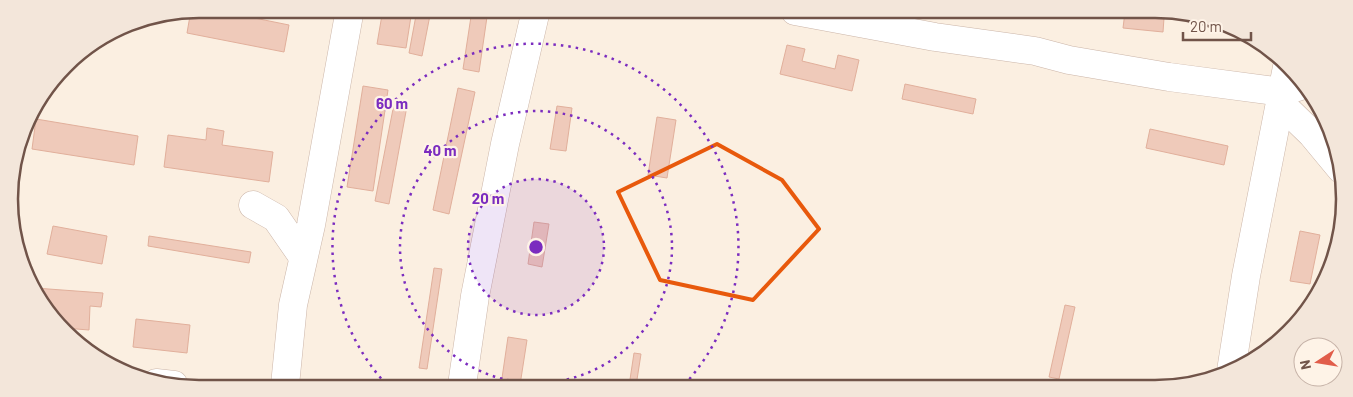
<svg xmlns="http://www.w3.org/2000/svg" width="1353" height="397" font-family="Barlow,sans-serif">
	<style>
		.building { fill: #efcaba; stroke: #e1af9b }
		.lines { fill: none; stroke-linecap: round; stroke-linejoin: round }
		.minor-casing { stroke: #cbb5a8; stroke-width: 29 }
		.minor { stroke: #fff; stroke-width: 28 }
		.marked { fill: none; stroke: #e8590c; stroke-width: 4; stroke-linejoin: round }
		.ring { fill: none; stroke: #7b2cbf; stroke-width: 2.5; stroke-dasharray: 2.5 5 }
		.rim { fill: none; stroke: #715449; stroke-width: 2.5 }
		.centre { fill: #7b2cbf; stroke: #fef3e7; stroke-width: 2.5 }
		.ring-label { font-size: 15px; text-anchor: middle; font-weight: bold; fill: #7b2cbf; stroke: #fef3e7; stroke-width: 4.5; stroke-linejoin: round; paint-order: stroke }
	</style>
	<rect width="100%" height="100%" fill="#fbefe1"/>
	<!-- building -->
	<g class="building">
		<polygon points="198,9 210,9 289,25 284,52 187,33 191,10"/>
		<polygon points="383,9 412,10 406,48 377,44"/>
		<polygon points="417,10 431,10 422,56 409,53"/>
		<polygon points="472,10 488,10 479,72 463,69"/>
		<polygon points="1125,12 1155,12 1155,17 1164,18 1163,32 1123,28"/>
		<polygon points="155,17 153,24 138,21"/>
		<polygon points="1230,28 1248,36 1248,37 1229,34"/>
		<polygon points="787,45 805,49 802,61 835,69 838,55 859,60 852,91 780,74"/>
		<polygon points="905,84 976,99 973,114 902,99"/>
		<polygon points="363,86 388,90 373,191 347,187"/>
		<polygon points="458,88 475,92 449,214 433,210"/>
		<polygon points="394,104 407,106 389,204 375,201"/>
		<polygon points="557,106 572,108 566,151 550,149"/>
		<polygon points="657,117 676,120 667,178 648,175"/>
		<polygon points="36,119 138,136 134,165 32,149"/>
		<polygon points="207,128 224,131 222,145 273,152 269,182 164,167 168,135 206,140"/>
		<polygon points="1150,129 1228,146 1224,165 1146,148"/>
		<polygon points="534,222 549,224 542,267 528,264"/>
		<polygon points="53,226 107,236 102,264 47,254"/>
		<polygon points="1300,231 1320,235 1310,284 1290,281"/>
		<polygon points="149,236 251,252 249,263 148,246"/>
		<polygon points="434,268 442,269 427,369 419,368"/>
		<polygon points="35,288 103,293 101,307 90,306 89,330 64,328 48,314"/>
		<polygon points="1065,305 1075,307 1059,379 1049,377"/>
		<polygon points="136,319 190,325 187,353 133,347"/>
		<polygon points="1282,327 1292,328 1279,339"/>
		<polygon points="508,337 527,340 520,385 501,385"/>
		<polygon points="634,353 641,354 636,386 629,386"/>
	</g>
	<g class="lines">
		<!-- minor casing -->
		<g class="minor-casing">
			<g id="minor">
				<polyline points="795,11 935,37 1035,51 1069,60 1169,77 1282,92 1304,85"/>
				<polyline points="1280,103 1312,134 1341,169"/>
				<polyline points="253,205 276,218 303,257"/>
				<polyline points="1231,371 1246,276 1287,67"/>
				<polyline points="156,383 174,385"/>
				<polyline points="285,385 293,305 311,225 350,9"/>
				<polyline points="462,385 475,296 505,144 536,10"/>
			</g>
		</g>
		<!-- minor -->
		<use href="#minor" class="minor"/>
	</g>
	<!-- marked area -->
	<path class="marked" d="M717,144L782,180L819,229L753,300L660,280L618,192Z"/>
	<!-- distance rings -->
	<circle cx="536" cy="247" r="68" fill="#7b2cbf" fill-opacity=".12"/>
	<g class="ring">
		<circle cx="536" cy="247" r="68"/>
		<circle cx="536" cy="247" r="136"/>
		<path d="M386 384A203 203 0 1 1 684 385"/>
	</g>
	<!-- crop -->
	<path d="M0 0H1353V397H0ZM199 18H1155A181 181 0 0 1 1336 199V199A181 181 0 0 1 1155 380H199A181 181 0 0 1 18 199V199A181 181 0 0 1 199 18Z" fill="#f3e6da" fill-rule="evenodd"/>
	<path class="rim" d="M199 18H1155A181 181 0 0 1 1336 199V199A181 181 0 0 1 1155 380H199A181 181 0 0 1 18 199V199A181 181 0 0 1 199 18Z"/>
	<circle cx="536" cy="247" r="8" class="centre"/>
	<g class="ring-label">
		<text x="392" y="109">60 m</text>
		<text x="440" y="156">40 m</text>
		<text x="488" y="204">20 m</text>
	</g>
	<!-- north arrow -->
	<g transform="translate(1318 362) rotate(258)"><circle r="24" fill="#fef3e7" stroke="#c6b3a8"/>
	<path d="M0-4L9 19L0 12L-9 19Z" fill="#e15d4a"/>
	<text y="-8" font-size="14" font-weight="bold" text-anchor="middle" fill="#715449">N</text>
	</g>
	<!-- scale -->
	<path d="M1183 32v8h68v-8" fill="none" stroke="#715449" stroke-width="2.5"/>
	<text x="1190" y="32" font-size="15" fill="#715449" stroke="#fef3e7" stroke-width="4" paint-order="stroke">20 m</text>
</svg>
